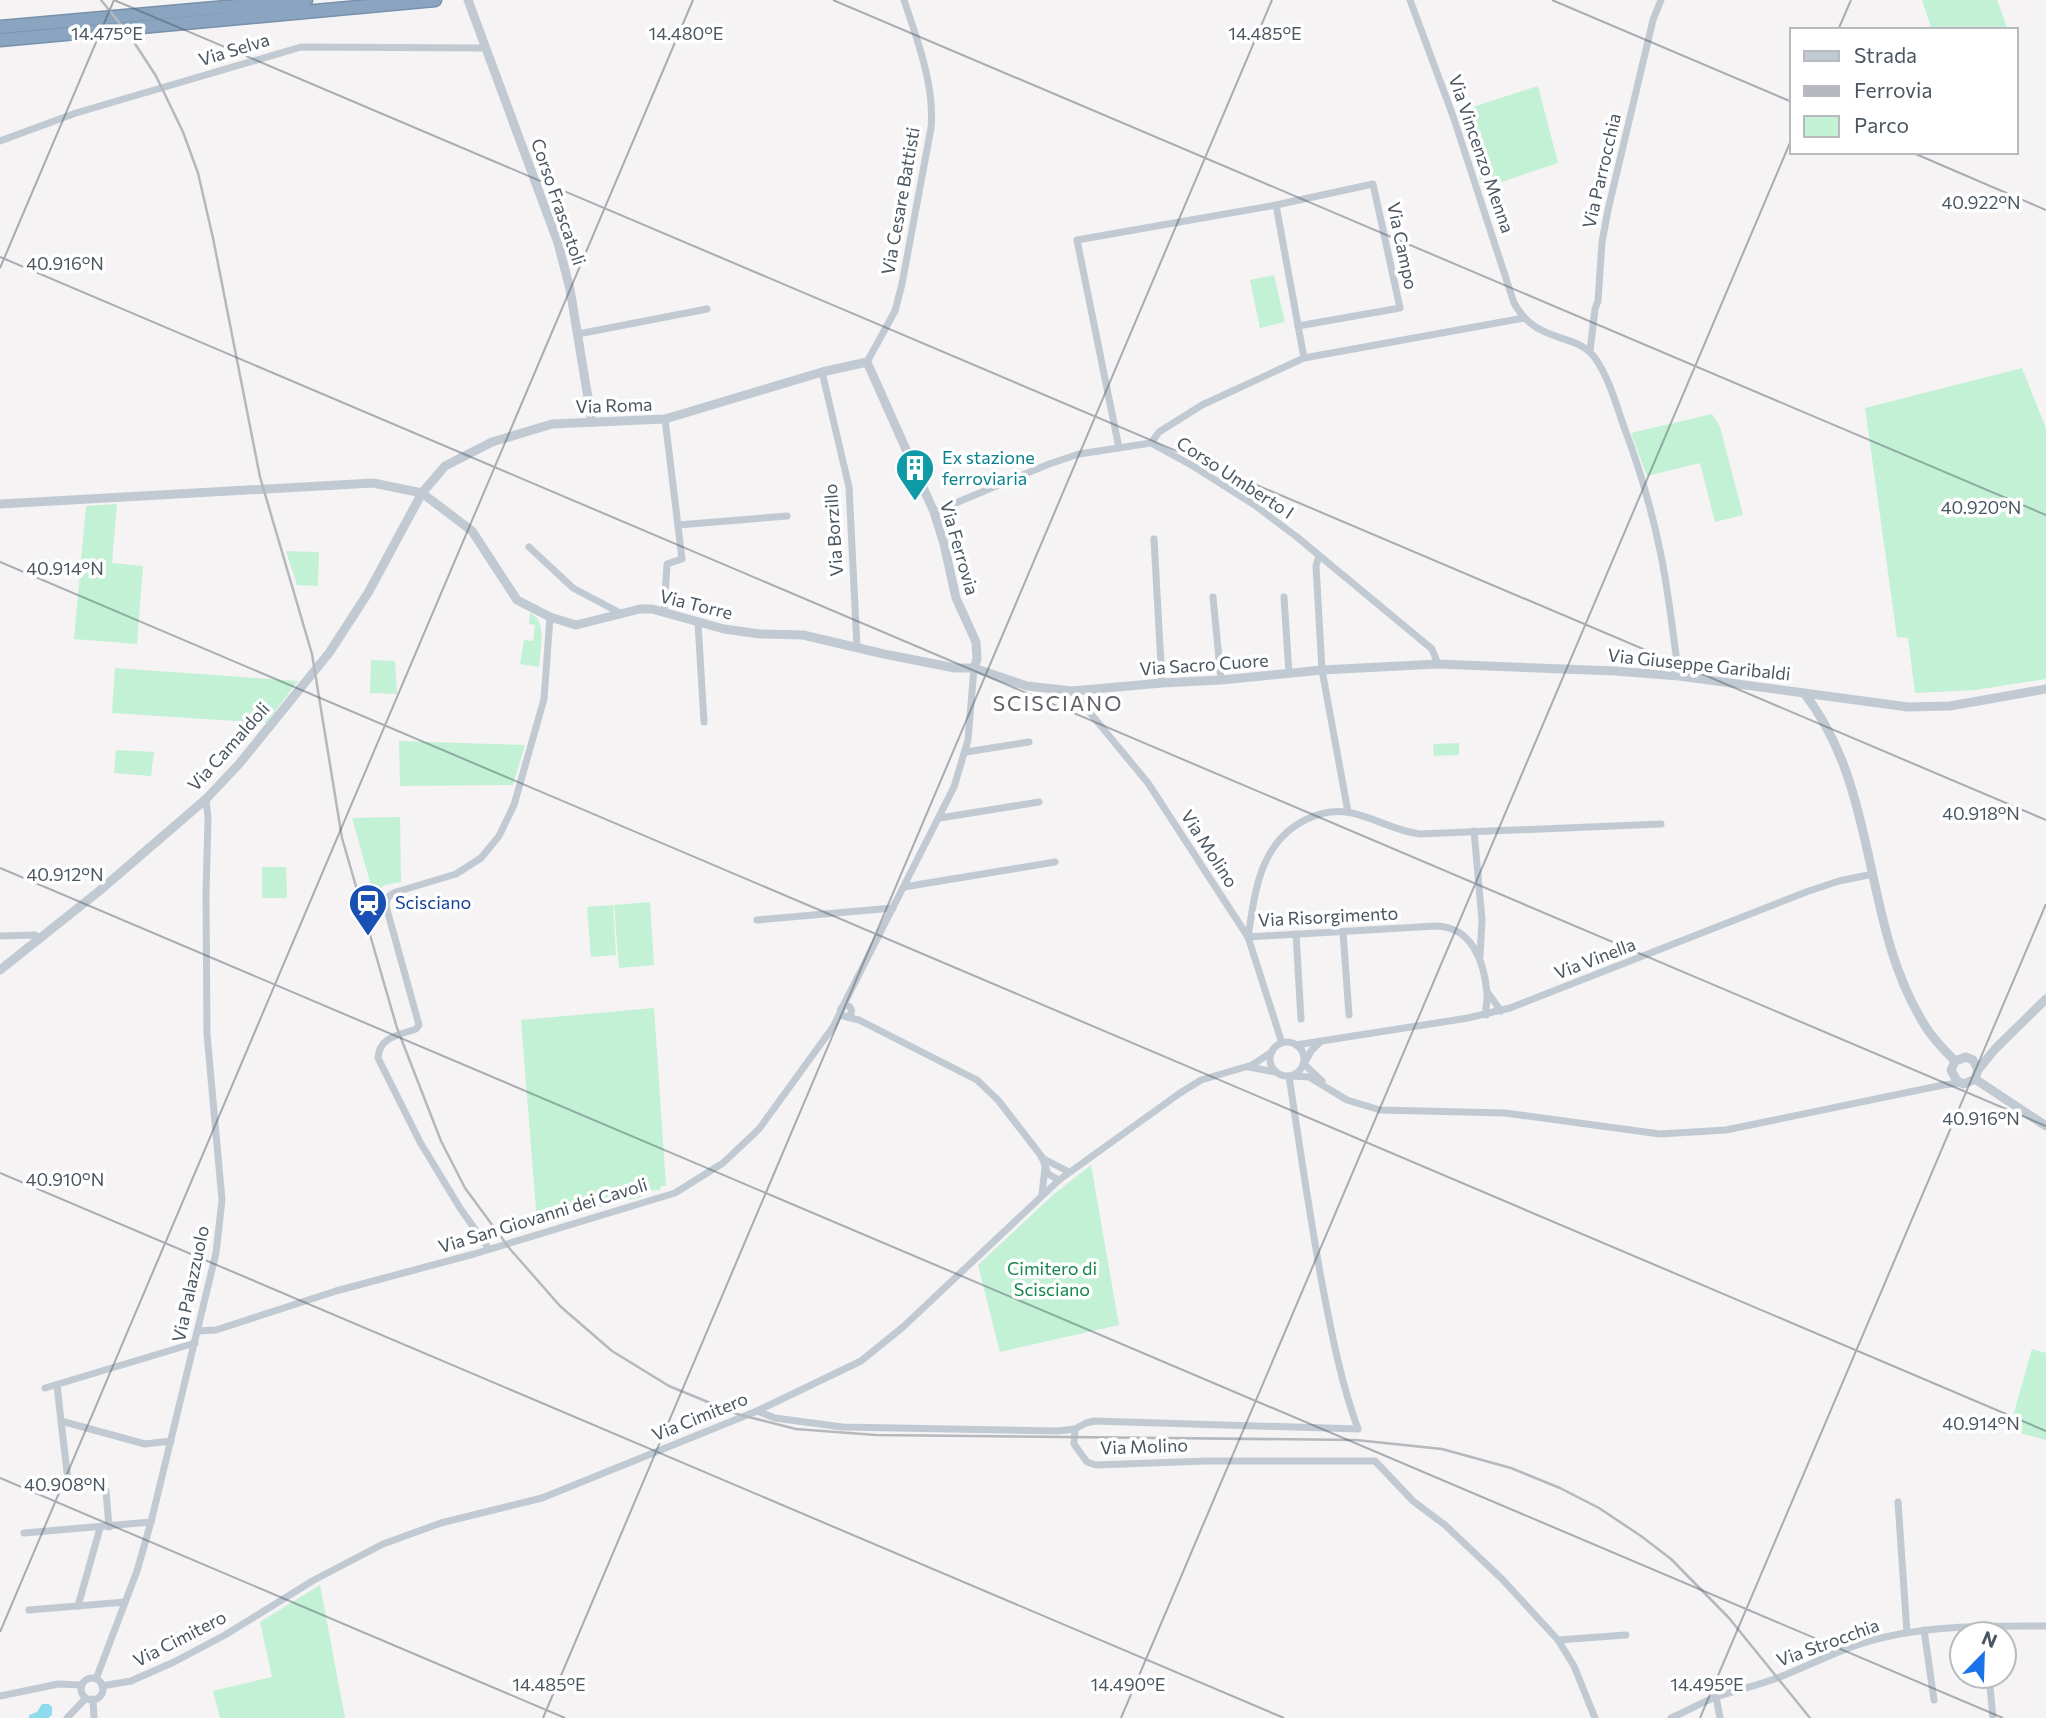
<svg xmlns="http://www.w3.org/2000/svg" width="2046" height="1718" font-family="Commissioner,sans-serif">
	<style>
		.green { fill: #c3f1d5 }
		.water { fill: #90daee }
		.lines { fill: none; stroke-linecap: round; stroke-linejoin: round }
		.motorway-casing { stroke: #7690ad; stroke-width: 15 }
		.minor { stroke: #c1cad2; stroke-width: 7 }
		.tertiary { stroke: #c1cad2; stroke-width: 9 }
		.motorway { stroke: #8ba5c1; stroke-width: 12 }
		.rail { stroke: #b5b8bd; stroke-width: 2.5 }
		.ticks { fill: none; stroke: #4a5661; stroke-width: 2; stroke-opacity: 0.45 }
		.labels { text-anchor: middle; stroke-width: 7; stroke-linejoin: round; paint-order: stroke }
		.street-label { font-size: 18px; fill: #4a5661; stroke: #fff }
		.culture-label { font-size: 18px; fill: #0d838f; stroke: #fff; text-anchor: start }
		.transit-label { font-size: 18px; fill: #164399; stroke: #fff; text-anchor: start }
		.park-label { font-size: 18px; fill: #17864f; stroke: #fff }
		.quarter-label { font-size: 21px; letter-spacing: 2px; fill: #5f6368; stroke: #fff }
		.ticks-label { font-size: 18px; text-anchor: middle; fill: #4a5661; stroke: #fff; stroke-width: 7; stroke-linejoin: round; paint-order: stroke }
	</style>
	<rect width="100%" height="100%" fill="#f5f3f3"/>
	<!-- green -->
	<g class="green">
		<polygon points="1922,0 1997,0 2008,30 1932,30"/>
		<polygon points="1538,86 1558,163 1483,188 1457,112"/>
		<polygon points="1274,275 1285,322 1260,328 1250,280"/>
		<polygon points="2022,368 2046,428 2046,679 1975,690 1915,693 1908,638 1897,637 1865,408"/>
		<polygon points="1712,414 1720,427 1743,515 1715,522 1700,463 1647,476 1631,433"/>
		<polygon points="117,504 112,563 143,566 137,644 74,639 86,506"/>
		<polygon points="286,551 319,552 318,586 297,585"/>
		<path d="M530,613C548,621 540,650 539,667L520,664L524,640L533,641L535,625L529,624Z"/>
		<polygon points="371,660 395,661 397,694 370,693"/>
		<polygon points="115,668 298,681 266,723 112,713"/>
		<polygon points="399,741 525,745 513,785 400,786"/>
		<polygon points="1459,743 1459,755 1434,756 1433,744"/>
		<polygon points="116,750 154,752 151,776 114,773"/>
		<polygon points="400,817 401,882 384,885 374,896 352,818"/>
		<polygon points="262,867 286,867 287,898 262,898"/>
		<polygon points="650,902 654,965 619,968 614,905"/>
		<polygon points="613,905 616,955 591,957 587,907"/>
		<polygon points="654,1008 666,1186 661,1186 660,1190 642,1191 641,1197 537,1222 521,1020"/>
		<polygon points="1091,1165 1119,1325 1000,1352 978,1265 1054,1194"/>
		<polygon points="2032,1349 2046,1353 2046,1440 2009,1430"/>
		<polygon points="320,1585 345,1718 220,1718 213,1691 272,1677 260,1622"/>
	</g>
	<!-- water -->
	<polygon class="water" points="42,1704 49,1704 52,1707 52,1715 48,1718 29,1718 29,1715 37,1712"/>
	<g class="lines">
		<!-- motorway casing -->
		<g class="motorway-casing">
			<g id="motorway">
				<polyline points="0,27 306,0"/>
				<polyline points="0,40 435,0"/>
			</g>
		</g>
		<!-- minor -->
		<g class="minor">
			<path d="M1410,0L1453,116L1514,303C1538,346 1576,331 1595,358C1609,378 1616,404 1624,427C1640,469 1652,511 1661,555C1669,595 1673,636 1679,676"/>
			<polyline points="0,141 76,113 301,47 485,48"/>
			<polyline points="1276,205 1304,358"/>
			<polyline points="578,334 707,309"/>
			<polyline points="1590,351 1595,309 1598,301 1602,242 1608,210 1653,20 1661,0"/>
			<path d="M867,362L895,311L902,284L931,128C935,86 917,39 904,0"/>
			<polyline points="822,372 849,487 857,647"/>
			<polyline points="1151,443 1159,432 1202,405 1304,358 1524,318"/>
			<polyline points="1119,448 1077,240 1276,205 1373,184 1400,308 1298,326"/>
			<polyline points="934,512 1049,464 1079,454 1151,443 1193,466 1253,504 1297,537 1432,649 1438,664"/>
			<polyline points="678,525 787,516"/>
			<polyline points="1154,539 1162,683"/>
			<polyline points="529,547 573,588 622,614"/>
			<polyline points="1319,556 1316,566 1322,670 1348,812"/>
			<polyline points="1213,597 1221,680"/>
			<polyline points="1284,597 1289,674"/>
			<polyline points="664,611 667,564 682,559 665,419"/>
			<polyline points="698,623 704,722"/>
			<polyline points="1072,691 1148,783 1248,937 1282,1043"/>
			<polyline points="966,752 1029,742"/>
			<polyline points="940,818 1039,802"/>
			<polyline points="1474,831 1482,920 1480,956"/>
			<polyline points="904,887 1055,862"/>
			<polyline points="757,920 893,908"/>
			<polyline points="1343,932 1349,1015"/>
			<polyline points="1296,934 1301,1019"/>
			<polyline points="0,936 35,935 40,939"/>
			<path d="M1248,937C1255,893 1259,843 1305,820C1317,814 1332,810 1347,812C1372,816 1394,831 1420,834L1661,824"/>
			<path d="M1248,937L1436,926C1472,927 1484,961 1487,993C1488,1000 1485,1007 1486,1015"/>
			<polyline points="1488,993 1501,1011"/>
			<circle cx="846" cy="1011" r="5.5"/>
			<polyline points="842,1008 954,787 968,740 974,668"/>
			<polyline points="847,1017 859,1020 977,1080 998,1100 1042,1157 1048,1174 1059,1180"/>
			<circle cx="1287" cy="1059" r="17"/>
			<polyline points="1319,1043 1311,1051 1304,1064 1322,1081"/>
			<polyline points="1296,1045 1468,1018 1510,1008 1806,892 1839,881 1873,874"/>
			<polyline points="1249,1067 1275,1072"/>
			<path d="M1289,1076C1299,1143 1309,1211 1321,1278C1331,1330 1340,1380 1358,1429L1094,1421L1086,1423L1075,1429L1074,1444L1087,1462L1096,1465L1206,1461H1375L1413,1501L1445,1525L1502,1579L1558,1640L1574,1666L1595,1718"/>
			<polyline points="1292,1076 1309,1077 1347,1100 1380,1110 1505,1113 1660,1134 1726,1130 1943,1085 1960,1083"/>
			<polyline points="1042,1158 1069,1172"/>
			<polyline points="1042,1194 1045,1168"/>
			<path d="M489,1249L460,1208L420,1142L378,1058C379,1037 399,1035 416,1029L419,1025L386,906C386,898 389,895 396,892L456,874L481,858L499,836L514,805L544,699L550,617"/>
			<polyline points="198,1331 216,1330 336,1291 474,1254 675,1193 723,1163 759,1129 833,1027 841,1011"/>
			<polyline points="57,1385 61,1421 145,1444 171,1441"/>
			<polyline points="45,1388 195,1343"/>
			<polyline points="757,1411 775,1418 842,1427 1058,1431 1075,1429"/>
			<polyline points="61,1421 69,1488"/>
			<polyline points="106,1491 109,1527"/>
			<polyline points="1898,1502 1907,1633"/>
			<polyline points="24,1533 151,1522"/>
			<polyline points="78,1606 100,1528"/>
			<polyline points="29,1610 125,1602"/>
			<polyline points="1924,1630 1934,1700"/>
			<polyline points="1558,1640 1626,1635"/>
			<polyline points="1989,1676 1993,1718"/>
			<circle cx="92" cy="1689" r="11"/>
			<polyline points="96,1679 137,1571 151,1522 216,1253 222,1200 207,1034 206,894 208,818 206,799"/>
			<polyline points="102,1686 131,1681 174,1662 225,1635 314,1580 383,1544 441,1523 542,1498 757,1411 861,1361 903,1327 1059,1180 1180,1093 1201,1080 1252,1065 1272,1052"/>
			<polyline points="0,1696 58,1684 82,1685"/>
			<polyline points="1716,1697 1720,1718"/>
			<polyline points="93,1699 94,1718"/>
			<polyline points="67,1718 86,1698"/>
			<path d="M1671,1718C1688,1711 1701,1702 1719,1696C1739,1689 1760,1685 1780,1677C1815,1663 1848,1645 1885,1637C1938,1625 1992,1626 2046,1626"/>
		</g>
		<!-- tertiary -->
		<g class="tertiary">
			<polyline points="468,0 558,243 570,289 592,422"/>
			<path d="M0,504L373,483L422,493L472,531L517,600L550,617L576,625L640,609H652L724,629L760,634L803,635L884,654L955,668H974L1027,686L1072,691L1162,683L1221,680L1322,670L1438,664L1615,671L1679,676L1804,693C1880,790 1861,923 1924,1024C1932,1038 1944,1050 1955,1061"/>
			<polyline points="1804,693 1908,707 1950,706 2046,689"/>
			<polyline points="0,970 98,892 206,799 239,764 329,653 368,593 422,493 445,466 492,442 552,424 665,419 822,372 867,362 934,512 944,544 956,598 976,642 977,659 974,668"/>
			<polyline points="1978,1070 1973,1060 1966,1057 1955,1061 1951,1070 1957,1081 1964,1084 1975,1079 1978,1070 1995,1049 2046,999"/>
			<polyline points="1975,1079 2046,1126"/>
		</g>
		<!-- motorway -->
		<use href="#motorway" class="motorway"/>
		<!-- rail -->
		<polyline class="rail" points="101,0 130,36 156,76 183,132 198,173 213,238 260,477 312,654 342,838 397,1028 441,1141 465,1188 510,1249 560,1306 612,1351 669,1386 737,1414 796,1429 876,1435 1356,1440 1442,1449 1511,1468 1560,1488 1599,1508 1641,1536 1671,1559 1729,1618 1810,1718"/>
	</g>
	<!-- ticks -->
	<path class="ticks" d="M114,0L2046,820M833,0L2046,515M1552,0L1792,102M1838,30L1851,0M1911,152L2046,210M0,257L2046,1126M0,268L114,0M0,562L2046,1431M0,868L2003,1718M0,1173L1284,1718M0,1478L565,1718M0,1632L693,0M543,1718L1272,0M1121,1718L1792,138M1700,1718L2046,904"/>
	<!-- icons -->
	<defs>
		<g id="building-pin" transform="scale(2.0125)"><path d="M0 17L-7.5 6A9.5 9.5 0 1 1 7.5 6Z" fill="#0f9aa8" stroke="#fff"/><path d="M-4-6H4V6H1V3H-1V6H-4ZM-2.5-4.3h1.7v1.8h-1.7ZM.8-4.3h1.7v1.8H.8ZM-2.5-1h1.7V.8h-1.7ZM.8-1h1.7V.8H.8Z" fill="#fff"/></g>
		<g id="station-pin" transform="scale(2.0125)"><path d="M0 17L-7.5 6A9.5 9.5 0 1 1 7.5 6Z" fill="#1a4fb4" stroke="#fff"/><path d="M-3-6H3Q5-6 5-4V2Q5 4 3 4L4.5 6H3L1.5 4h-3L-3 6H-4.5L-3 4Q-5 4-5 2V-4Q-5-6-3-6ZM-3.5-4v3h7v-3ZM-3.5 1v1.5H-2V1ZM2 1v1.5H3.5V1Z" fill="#fff"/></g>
	</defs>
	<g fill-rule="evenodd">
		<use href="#building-pin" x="915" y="468"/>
		<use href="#station-pin" x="368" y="903"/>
	</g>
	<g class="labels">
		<!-- street labels -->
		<g class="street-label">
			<text transform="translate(234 50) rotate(-17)" y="6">Via Selva</text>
			<text transform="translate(1481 154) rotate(71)" y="6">Via Vincenzo Menna</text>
			<text transform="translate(1602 171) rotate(-77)" y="6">Via Parrocchia</text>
			<text transform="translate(901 201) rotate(-80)" y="6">Via Cesare Battisti</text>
			<text transform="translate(558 202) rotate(71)" y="6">Corso Frascatoli</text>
			<text transform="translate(1402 246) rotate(78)" y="6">Via Campo</text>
			<text transform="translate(614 406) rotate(-2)" y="6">Via Roma</text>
			<text transform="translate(1235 478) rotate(33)" y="6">Corso Umberto I</text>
			<text transform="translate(834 530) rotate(-94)" y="6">Via Borzillo</text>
			<text transform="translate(959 548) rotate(74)" y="6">Via Ferrovia</text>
			<text transform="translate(696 605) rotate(14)" y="6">Via Torre</text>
			<text transform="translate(1204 665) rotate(-4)" y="6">Via Sacro Cuore</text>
			<text transform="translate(1699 665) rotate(6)" y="6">Via Giuseppe Garibaldi</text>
			<text transform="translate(229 747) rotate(-48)" y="6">Via Camaldoli</text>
			<text transform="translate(1209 849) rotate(57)" y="6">Via Molino</text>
			<text transform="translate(1328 917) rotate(-3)" y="6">Via Risorgimento</text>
			<text transform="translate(1595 959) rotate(-21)" y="6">Via Vinella</text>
			<text transform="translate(543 1216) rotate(-17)" y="6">Via San Giovanni dei Cavoli</text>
			<text transform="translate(191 1284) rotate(-78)" y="6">Via Palazzuolo</text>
			<text transform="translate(700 1417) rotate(-22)" y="6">Via Cimitero</text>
			<text transform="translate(1144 1447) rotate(-2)" y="6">Via Molino</text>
			<text transform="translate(180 1639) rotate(-27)" y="6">Via Cimitero</text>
			<text transform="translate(1828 1643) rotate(-20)" y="6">Via Strocchia</text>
		</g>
		<!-- culture labels -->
		<g class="culture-label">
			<text x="942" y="464">Ex stazione<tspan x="942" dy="21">ferroviaria</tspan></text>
		</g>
		<!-- transit labels -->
		<g class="transit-label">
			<text x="395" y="909">Scisciano</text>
		</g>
		<!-- park labels -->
		<g class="park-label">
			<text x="1052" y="1275">Cimitero di<tspan x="1052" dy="21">Scisciano</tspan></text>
		</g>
		<!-- quarter labels -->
		<g class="quarter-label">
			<text x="1058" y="711">SCISCIANO</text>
		</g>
	</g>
	<g class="ticks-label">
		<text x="107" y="40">14.475°E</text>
		<text x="686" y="40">14.480°E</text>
		<text x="1265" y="40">14.485°E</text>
		<text x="1981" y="209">40.922°N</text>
		<text x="65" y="270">40.916°N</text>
		<text x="1981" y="514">40.920°N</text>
		<text x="65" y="575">40.914°N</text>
		<text x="1981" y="820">40.918°N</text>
		<text x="65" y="881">40.912°N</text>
		<text x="1981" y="1125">40.916°N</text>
		<text x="65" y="1186">40.910°N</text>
		<text x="1981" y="1430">40.914°N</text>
		<text x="65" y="1491">40.908°N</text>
		<text x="549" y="1691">14.485°E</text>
		<text x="1128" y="1691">14.490°E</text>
		<text x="1707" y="1691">14.495°E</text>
	</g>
	<!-- legend -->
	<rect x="1790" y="28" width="228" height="126" fill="#ffffff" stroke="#b7bbc0" stroke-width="2"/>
	<rect x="1804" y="51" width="35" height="10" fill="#c1cad2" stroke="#b7bbc0" stroke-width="2"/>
	<text x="1854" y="63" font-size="21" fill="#4a5661">Strada</text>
	<rect x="1804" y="86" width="35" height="10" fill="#b5b8bd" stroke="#b7bbc0" stroke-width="2"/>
	<text x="1854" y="98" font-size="21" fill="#4a5661">Ferrovia</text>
	<rect x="1804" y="116" width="35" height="21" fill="#c3f1d5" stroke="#b7bbc0" stroke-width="2"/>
	<text x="1854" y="133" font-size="21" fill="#4a5661">Parco</text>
	<!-- north arrow -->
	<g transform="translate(1983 1655) rotate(23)"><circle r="33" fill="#ffffff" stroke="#b7bbc0" stroke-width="2"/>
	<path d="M0-5L12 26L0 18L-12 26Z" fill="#1a73e8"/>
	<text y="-10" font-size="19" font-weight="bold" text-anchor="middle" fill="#4a5661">N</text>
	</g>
</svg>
